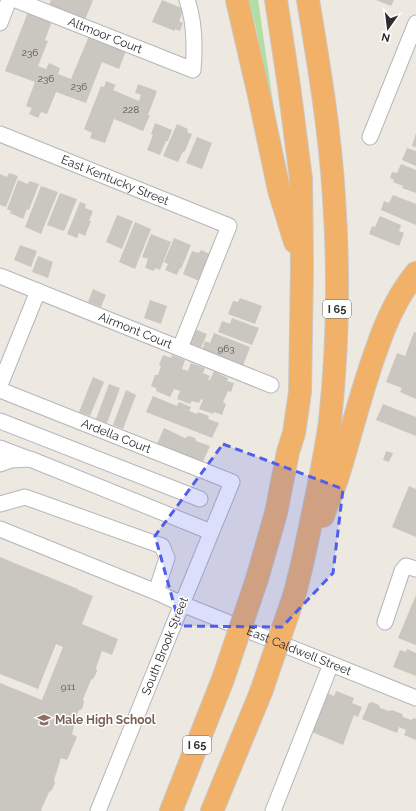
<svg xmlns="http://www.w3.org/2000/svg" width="416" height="811" font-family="Raleway,sans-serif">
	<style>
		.green { fill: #b1dfa3 }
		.building { fill: #c9c7bf }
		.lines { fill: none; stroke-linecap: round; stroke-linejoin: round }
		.minor-casing { stroke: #b4b6bf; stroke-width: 17 }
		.highway-casing { stroke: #c8c8c8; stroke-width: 24 }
		.minor { stroke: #fff; stroke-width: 15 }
		.highway { stroke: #f1b168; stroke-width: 22 }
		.highway-bridge-casing { stroke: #c8c8c8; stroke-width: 24; stroke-linecap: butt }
		.highway-bridge { stroke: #f1b168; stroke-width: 22 }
		.marked { fill: #505eec; fill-opacity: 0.2; stroke: #505eec; stroke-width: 3; stroke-dasharray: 8 5; stroke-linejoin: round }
		.labels { text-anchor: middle; stroke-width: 3; stroke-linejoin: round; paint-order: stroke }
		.number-label { font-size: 10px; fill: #545452 }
		.shield { fill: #fff; stroke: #6c6c6c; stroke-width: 1 }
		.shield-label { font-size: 11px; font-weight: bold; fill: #2d2d2d }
		.street-label { font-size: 12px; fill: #2d2d2d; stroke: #fff }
		.education-label { font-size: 12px; font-weight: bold; fill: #785e54; stroke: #fff; text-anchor: start }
	</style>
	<rect width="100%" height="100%" fill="#ede9e1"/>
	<!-- green -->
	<polygon class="green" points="248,0 258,0 277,130 255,23"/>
	<!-- building -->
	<g class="building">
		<polygon points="51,0 93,0 85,20 49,6"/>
		<polygon points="162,0 184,9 179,21 183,23 180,31 175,29 175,31 152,22"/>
		<polygon points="376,0 394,0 391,6"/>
		<polygon points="28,12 52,21 45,40 48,41 38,66 46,69 49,63 60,68 58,74 71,79 89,36 126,51 119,69 102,62 86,103 56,92 47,114 41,112 38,118 29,114 32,108 26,106 35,82 5,71"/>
		<polygon points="106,81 116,85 113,90 139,101 141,95 135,93 138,84 157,91 148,115 150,115 143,131 114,119 105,143 90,138 92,133 84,129 101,86 104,87"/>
		<polygon points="155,123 172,130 168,141 166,141 160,155 147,150 153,135 151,134"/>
		<polygon points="177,124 188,129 187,132 192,134 185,151 182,153 178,162 163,156"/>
		<polygon points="416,133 416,147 412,146"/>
		<polygon points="197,137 212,143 202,169 186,163"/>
		<polygon points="407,148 416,151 416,166 402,160"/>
		<polygon points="401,164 416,170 416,193 402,188 403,186 393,182 394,180 390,178 392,172 397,173"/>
		<polygon points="9,173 18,176 6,207 0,205 0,174 7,177"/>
		<polygon points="18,180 28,184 29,181 39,184 29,210 27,209 23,219 10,213 11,211 7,209"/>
		<polygon points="41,186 58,192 41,234 25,227"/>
		<polygon points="60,193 77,199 64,231 47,225"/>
		<polygon points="393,195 416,204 416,225 381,210 384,201 389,203"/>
		<polygon points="80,202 86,204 85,208 93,211 89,221 91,221 85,236 79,233 77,238 67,234"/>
		<polygon points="117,215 133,221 122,249 106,242"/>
		<polygon points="380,216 401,225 399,231 404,233 399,246 369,234 372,226 375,227"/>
		<polygon points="135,222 151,229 135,269 119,262"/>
		<polygon points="151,234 171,242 160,270 155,268 154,271 145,268 148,259 142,257"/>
		<polygon points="174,238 191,245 181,269 180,268 177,275 165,270 168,264 164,262"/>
		<polygon points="20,245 37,251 31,267 14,260"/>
		<polygon points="201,250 210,254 199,281 183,274 192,251 199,253"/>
		<polygon points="38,256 53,262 48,278 32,272"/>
		<polygon points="93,289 106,295 101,307 88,302"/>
		<polygon points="240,298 262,306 255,324 228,314 233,301 238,302"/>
		<polygon points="150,300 167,306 161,324 144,318"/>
		<polygon points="232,318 259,328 252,345 218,332 222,321 230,324"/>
		<polygon points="192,328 207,334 201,348 186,342"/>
		<polygon points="414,332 416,333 416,399 400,392 402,388 386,382 397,353 405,356"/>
		<polygon points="214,333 250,347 243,366 202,350 205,341 210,343"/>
		<polygon points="163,355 171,358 172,355 185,360 182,369 188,371 191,363 205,368 203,373 210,376 208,380 210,380 214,371 228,378 227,381 234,383 231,392 228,391 223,402 226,404 222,415 214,412 213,414 199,409 203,400 201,399 199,403 192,401 190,404 177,399 180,391 174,389 170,397 156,391 157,389 151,386 155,375 158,375 161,366 159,365"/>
		<polygon points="93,377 104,382 90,416 79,412"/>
		<polygon points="109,384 120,388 107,423 96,419"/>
		<polygon points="126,390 136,395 123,429 113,425"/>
		<polygon points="153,396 177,406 179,402 191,407 189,411 197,414 198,412 209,416 208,419 219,423 212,438 146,412"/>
		<polygon points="383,404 416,417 416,436 376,420"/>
		<polygon points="164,428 185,438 189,436 195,438 196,441 210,446 202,464 157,444"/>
		<polygon points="386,451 393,453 389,462 383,460"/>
		<polygon points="409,486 416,489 416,537 392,527"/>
		<polygon points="0,557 78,589 78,590 93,596 82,624 118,639 112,655 102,651 96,668 97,671 94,678 91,680 83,699 84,702 82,709 78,711 72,734 77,737 67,760 61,758 54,780 55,783 52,790 49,792 41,810 42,811 0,811 0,683 42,700 63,647 56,644 38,689 0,674"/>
		<polygon points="416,595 416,645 398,638"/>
		<polygon points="407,649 416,653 416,676 393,667 400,650 406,652"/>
		<polygon points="336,691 354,698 352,703 362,707 358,717 354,715 343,745 312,732 324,703 320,701 324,692 334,696"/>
		<polygon points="372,702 379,705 380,708 389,711 392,710 402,714 403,717 411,720 414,718 416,719 416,740 404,735 406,730 399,727 397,733 362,719 369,703"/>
	</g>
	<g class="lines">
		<!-- minor casing -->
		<g class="minor-casing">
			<g id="minor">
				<path id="s1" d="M16,0L193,70C195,47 195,22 187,0"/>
				<polyline points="0,23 9,0"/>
				<path id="s2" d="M0,134L229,226L180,348"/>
				<polyline points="370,137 416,23"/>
				<path id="s3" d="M0,276L271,385"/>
				<polyline points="0,385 38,291"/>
				<path id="s4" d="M0,390L232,482L182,604L98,811"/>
				<polyline points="0,421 200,499"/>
				<polyline points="0,448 26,458"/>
				<polyline points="0,464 11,460 30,459 211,532"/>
				<polyline points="0,504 25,497 162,546 167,558 156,592"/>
				<path id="s5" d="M0,529L156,592L182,604L416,698"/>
				<polyline points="385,622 402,571 406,566 416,569"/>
				<polyline points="273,811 331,664"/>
			</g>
		</g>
		<!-- highway casing -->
		<g class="highway-casing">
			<g id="highway">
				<polyline points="237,0 259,95 279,190 295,242"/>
				<path d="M323,516C327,503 333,491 337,479C351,435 361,391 377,348C386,321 398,295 416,273"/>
				<polyline points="257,579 276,513 288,452 294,433 300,392 302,267 301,179 289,86 276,0"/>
				<path d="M294,596C302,568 307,541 313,513C319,483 326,452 330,421C338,347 339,272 334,198C330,131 319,66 308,0"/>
				<polyline points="171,811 223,679"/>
				<polyline points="212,811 261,692"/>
			</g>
		</g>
		<!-- minor -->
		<use href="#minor" class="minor"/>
		<!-- highway -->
		<use href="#highway" class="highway"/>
		<!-- highway-bridge casing -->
		<g class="highway-bridge-casing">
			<g id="highway-bridge">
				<polyline points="223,679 257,579"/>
				<polyline points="261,692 294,596"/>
			</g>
		</g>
		<!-- highway-bridge -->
		<use href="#highway-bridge" class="highway-bridge"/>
	</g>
	<!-- marked area -->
	<path class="marked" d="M223,444L343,489L333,573L282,627L180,626L155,536Z"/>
	<!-- icons -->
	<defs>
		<g id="school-bare" transform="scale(1.08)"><path d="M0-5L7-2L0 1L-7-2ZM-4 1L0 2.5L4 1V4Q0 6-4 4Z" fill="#8d6e63" stroke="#fff" stroke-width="2.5" paint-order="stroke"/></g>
	</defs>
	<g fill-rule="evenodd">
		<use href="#school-bare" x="44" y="720"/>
	</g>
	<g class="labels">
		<!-- number labels -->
		<g class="number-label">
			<text x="30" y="56">236</text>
			<text x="46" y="82">236</text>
			<text x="79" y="90">236</text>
			<text x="131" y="113">228</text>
			<text x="226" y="352">963</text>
			<text x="68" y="690">911</text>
		</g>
		<!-- shield labels -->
		<g class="shield">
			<rect x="323" y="300" width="28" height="18" rx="3"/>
			<rect x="183" y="736" width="28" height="18" rx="3"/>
		</g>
		<g class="shield-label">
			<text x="337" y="313">I 65</text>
			<text x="197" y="749">I 65</text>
		</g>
		<!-- street labels -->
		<g class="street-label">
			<text dy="4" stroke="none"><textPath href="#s1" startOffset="96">Altmoor Court</textPath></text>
			<text dy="4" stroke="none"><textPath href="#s2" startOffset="124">East Kentucky Street</textPath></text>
			<text dy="4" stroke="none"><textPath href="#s3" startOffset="146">Airmont Court</textPath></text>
			<text dy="4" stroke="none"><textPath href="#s4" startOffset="125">Ardella Court</textPath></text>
			<text transform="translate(165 646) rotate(-68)" y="4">South Brook Street</text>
			<text dy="4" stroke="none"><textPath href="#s5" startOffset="323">East Caldwell Street</textPath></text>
		</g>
		<!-- education labels -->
		<g class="education-label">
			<text x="55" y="724">Male High School</text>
		</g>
	</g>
	<!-- north arrow -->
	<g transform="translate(388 28) rotate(194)" stroke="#ffffff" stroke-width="3" paint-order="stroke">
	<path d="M0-3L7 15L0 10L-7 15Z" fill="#2d2d2d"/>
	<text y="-6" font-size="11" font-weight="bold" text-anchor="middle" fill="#2d2d2d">N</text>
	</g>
</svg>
